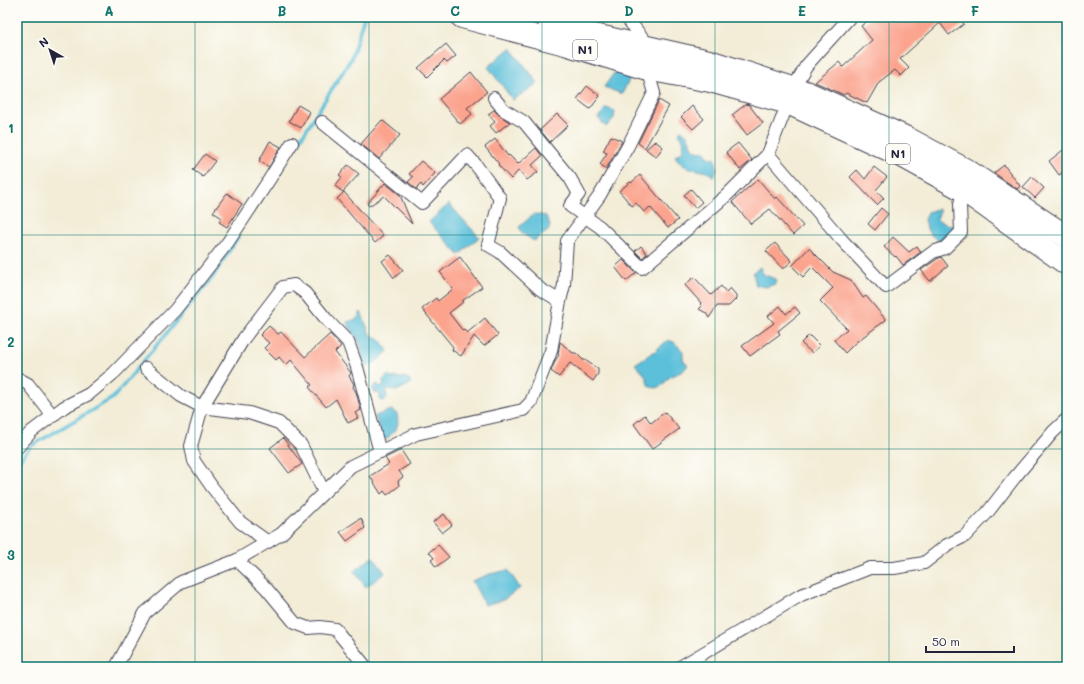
<svg xmlns="http://www.w3.org/2000/svg" width="1084" height="684" font-family="Mali,sans-serif">
	<style>
		.water { fill: #5cc0da; stroke: #3f718a }
		.lines { fill: none; stroke-linecap: round; stroke-linejoin: round }
		.stream { stroke: #5cc0da; stroke-width: 3.5 }
		.building { fill: #fba38d }
		.street-casing { stroke: #414052; stroke-width: 14 }
		.highway-casing { stroke: #414052; stroke-width: 24 }
		.street { stroke: #fff; stroke-width: 12 }
		.highway { stroke: #fff; stroke-width: 22 }
		.grid { fill: none; stroke: #0f766e; stroke-width: 1; stroke-opacity: 0.55 }
		.labels { text-anchor: middle; stroke-width: 4; stroke-linejoin: round; paint-order: stroke }
		.shield { fill: #fdfcf7; stroke: #646373; stroke-width: 1 }
		.shield-label { font-size: 12px; font-weight: bold; fill: #22223b }
		.neatline { fill: none; stroke: #0f766e; stroke-width: 1.5 }
		.grid-label { font-size: 13px; text-anchor: middle; font-weight: bold; fill: #0f766e }
	</style>
	<rect width="100%" height="100%" fill="#fdfcf7"/>
	<filter id="ink" filterUnits="userSpaceOnUse"><feTurbulence type="fractalNoise" baseFrequency=".025" numOctaves="2"/><feDisplacementMap in="SourceGraphic" scale="8" xChannelSelector="R" yChannelSelector="G"/><feConvolveMatrix kernelMatrix="1 2 1 2 8 2 1 2 1" color-interpolation-filters="sRGB"/></filter>
	<filter id="wash" filterUnits="userSpaceOnUse"><feTurbulence type="fractalNoise" baseFrequency=".012" numOctaves="4" result="noise"/><feDisplacementMap in="SourceGraphic" scale="16" xChannelSelector="R" yChannelSelector="G"/><feGaussianBlur stdDeviation="0.9" result="paint"/><feColorMatrix in="noise" values="0 0 0 0 0 0 0 0 0 0 0 0 0 0 0 0 0 1.4 0 .05"/><feComposite in="paint" operator="in"/></filter>
	<g filter="url(#wash)">
		<rect width="100%" height="100%" fill="#f3edd7"/>
		<!-- water -->
		<g class="water">
			<polygon points="511,48 538,83 513,100 488,67"/>
			<polygon points="614,73 632,74 622,94 604,87"/>
			<polygon points="606,108 615,111 614,118 606,127 598,118"/>
			<path d="M681,130C684,132 688,135 689,139C693,147 693,154 705,151L707,156L711,158H715L717,168L714,177C702,165 688,176 675,156L682,152C685,144 684,140 679,133Z"/>
			<polygon points="449,204 479,237 459,255 429,222"/>
			<path d="M939,209V214L937,218L938,221L955,227H958L937,249L936,242L939,241C935,238 930,235 928,231C926,227 927,225 925,221L927,212Z"/>
			<polygon points="534,214 546,216 550,226 548,231 534,241 523,234 519,227"/>
			<polygon points="760,267 763,274 777,280 775,284 766,287 756,285 753,273"/>
			<path d="M361,312L370,334L380,340L388,351C381,358 374,365 363,367C360,358 362,355 361,348C359,339 351,330 347,322L357,319Z"/>
			<path d="M668,340L674,342L683,351V360L688,365L683,371L668,378L663,385L656,388L648,385C648,376 641,371 635,364L655,351Z"/>
			<path d="M388,375L391,378C397,377 400,379 406,377L410,381V384L396,391L389,389L386,391L387,398L384,401L380,400V394L374,392L372,389L376,384L382,387L384,384L382,381Z"/>
			<path d="M391,410L397,414C400,429 395,429 387,439L382,438L375,416Z"/>
			<polygon points="373,557 385,573 366,587 354,571"/>
			<polygon points="508,570 520,588 503,600 485,605 472,581 490,574"/>
		</g>
		<g class="lines">
			<!-- stream -->
			<g class="stream">
				<polyline points="296,146 351,59 364,17"/>
				<polyline points="17,463 31,446 113,398 212,278 238,237"/>
			</g>
		</g>
		<g id="blocks">
			<!-- building -->
			<g class="building">
				<polygon points="872,17 958,17 964,24 949,35 940,23 900,59 909,68 901,76 895,70 879,82 867,103 846,93 844,95 815,82 839,62 843,67 872,40 861,26"/>
				<polygon points="446,44 456,56 447,63 444,60 427,77 418,68"/>
				<polygon points="471,72 487,92 467,108 472,114 460,124 439,99"/>
				<polygon points="587,86 600,96 590,109 577,99"/>
				<polygon points="659,100 669,106 645,148 638,143"/>
				<polygon points="746,104 749,105 763,123 747,135 732,115"/>
				<polygon points="298,105 310,112 301,128 289,121"/>
				<polygon points="692,106 704,119 693,129 681,117"/>
				<polygon points="494,110 500,116 510,122 496,133 490,126 495,122 488,114"/>
				<polygon points="557,114 568,125 550,142 540,130"/>
				<polygon points="382,120 400,135 379,159 361,144"/>
				<polygon points="611,136 622,141 606,169 600,164 607,153 603,151"/>
				<polygon points="495,139 508,156 509,155 518,164 536,148 542,156 532,165 538,172 527,180 519,170 511,179 498,165 499,164 485,147"/>
				<polygon points="270,141 281,147 269,167 259,161"/>
				<polygon points="655,141 663,147 656,157 646,149"/>
				<polygon points="738,143 752,160 740,170 726,152"/>
				<polygon points="1067,147 1067,169 1059,175 1049,161"/>
				<polygon points="205,154 215,161 203,177 193,170"/>
				<polygon points="421,161 435,173 423,187 421,184 416,189 408,182 413,177 409,174"/>
				<polygon points="348,165 359,174 343,192 335,186 342,177 339,175"/>
				<polygon points="1004,165 1020,186 1017,189 994,173"/>
				<polygon points="874,167 887,177 876,190 884,198 877,205 850,177 857,170 865,179"/>
				<polygon points="640,175 678,220 668,228 650,207 644,212 636,203 632,206 619,191 630,182 631,183"/>
				<polygon points="1032,177 1044,188 1035,198 1023,187"/>
				<polygon points="758,179 775,199 777,197 803,226 793,235 770,209 751,224 732,202"/>
				<polygon points="385,183 400,195 412,224 384,196 369,206 367,204"/>
				<polygon points="691,189 702,202 695,208 684,195"/>
				<polygon points="344,192 383,236 375,243 337,199"/>
				<polygon points="227,193 242,204 227,227 219,222 222,218 213,212"/>
				<polygon points="881,208 888,214 875,230 868,224"/>
				<polygon points="893,237 909,252 917,246 921,252 903,265 896,256 895,257 884,247"/>
				<polygon points="775,243 792,261 783,269 766,251"/>
				<polygon points="641,246 647,254 642,258 635,251"/>
				<polygon points="809,248 833,272 851,280 863,298 866,296 886,320 856,342 845,353 834,340 847,329 820,301 833,288 812,267 803,277 792,266"/>
				<polygon points="390,255 403,270 394,278 382,261"/>
				<polygon points="460,257 482,287 462,301 463,302 449,313 463,331 464,330 467,333 485,318 498,335 484,346 474,336 461,356 452,350 453,347 422,309 436,298 438,301 453,289 440,272"/>
				<polygon points="941,257 948,266 930,281 921,270 937,259"/>
				<polygon points="623,260 636,273 626,281 615,267"/>
				<polygon points="694,277 711,295 721,286 726,292 730,288 736,295 736,299 729,306 717,306 709,318 706,313 699,309 702,306 700,304 701,303 685,285"/>
				<polygon points="780,306 786,314 795,307 800,313 778,331 780,334 750,356 742,346 774,323 768,316"/>
				<polygon points="269,326 278,334 281,332 305,357 330,334 341,346 335,352 351,373 349,376 354,384 353,387 356,392 361,410 355,413 358,418 348,423 336,399 326,407 309,387 312,385 291,360 286,365 279,357 276,360 264,348 269,343 260,335"/>
				<polygon points="809,335 820,346 812,353 801,343"/>
				<polygon points="560,342 573,353 576,353 583,360 585,360 598,369 598,374 593,381 570,363 559,377 551,371 556,359 559,355 558,354"/>
				<polygon points="665,412 679,429 652,449 634,424 645,415 651,423"/>
				<polygon points="283,438 302,464 289,473 270,448"/>
				<polygon points="401,450 410,464 399,471 403,477 398,481 399,486 387,495 384,491 381,494 370,476 389,464 385,458"/>
				<polygon points="444,514 452,525 442,533 433,522"/>
				<polygon points="361,518 365,528 347,541 340,532"/>
				<polygon points="438,545 449,557 436,567 431,560 434,558 429,552"/>
			</g>
		</g>
	</g>
	<g filter="url(#ink)">
		<use href="#blocks" fill-opacity="0" stroke="#414052" stroke-width="1"/>
		<g class="lines">
			<!-- street casing -->
			<g class="street-casing">
				<g id="street">
					<polyline points="626,17 649,46"/>
					<polyline points="794,87 806,66 849,18"/>
					<polyline points="494,98 504,110 524,122 570,178 579,194 570,206 600,227 642,268 727,195 768,154 842,240 886,287 933,252 945,248 961,232 960,204 963,190"/>
					<polyline points="322,122 422,203 467,155 476,165 500,198 488,245 500,252 540,289 560,301"/>
					<polyline points="768,154 788,103"/>
					<polyline points="146,368 181,396 202,407 249,413 279,423 301,445 324,492"/>
					<polyline points="17,378 28,384 53,416"/>
					<polyline points="17,448 31,432 64,407 89,394 114,373 175,310 228,242 269,180 292,143"/>
					<polyline points="268,542 240,522 212,487 194,461 191,446 202,407 244,338 283,287 294,285 305,293 326,319 348,342 357,367 380,452"/>
					<polyline points="237,560 266,588 295,623 308,628 320,627 335,629 366,667"/>
					<polyline points="116,667 145,613 181,582 237,560 281,534 351,466 416,434 523,410 531,402 551,351 560,301 564,285 567,241 600,195 628,146 654,93 647,69"/>
					<polyline points="680,667 801,595 870,568 894,568 924,563 947,545 965,536 987,513 1015,477 1053,432 1067,419"/>
				</g>
			</g>
			<!-- highway casing -->
			<g class="highway-casing">
				<g id="highway">
					<polyline points="462,17 565,44 647,69 710,81 788,103 900,155 963,190 1067,264"/>
					<polyline points="550,25 709,61 808,93 907,138 968,171 1067,237"/>
				</g>
			</g>
			<!-- street -->
			<use href="#street" class="street"/>
			<!-- highway -->
			<use href="#highway" class="highway"/>
		</g>
	</g>
	<!-- grid -->
	<path class="grid" d="M195,17V667M369,17V667M542,17V667M715,17V667M889,17V667M17,235H1067M17,449H1067"/>
	<g class="labels">
		<!-- shield labels -->
		<g class="shield">
			<rect x="573" y="40" width="24" height="20" rx="3"/>
			<rect x="886" y="144" width="24" height="20" rx="3"/>
		</g>
		<g class="shield-label">
			<text x="585" y="54">N1</text>
			<text x="898" y="158">N1</text>
		</g>
	</g>
	<!-- margin -->
	<rect width="1084" height="684" fill="none" stroke="#fdfcf7" stroke-width="44"/>
	<!-- north arrow -->
	<g transform="translate(50 50) rotate(321)" stroke="#fdfcf7" stroke-width="3" paint-order="stroke">
	<path d="M0-3L7 15L0 10L-7 15Z" fill="#22223b"/>
	<text y="-6" font-size="11" font-weight="bold" text-anchor="middle" fill="#22223b">N</text>
	</g>
	<!-- scale -->
	<path d="M926 646v6h88v-6" fill="none" stroke="#22223b" stroke-width="2"/>
	<text x="932" y="646" font-size="12" fill="#22223b" stroke="#fdfcf7" stroke-width="3" paint-order="stroke">50 m</text>
	<rect x="22" y="22" width="1040" height="640" class="neatline"/>
	<g class="grid-label">
		<text x="109" y="16">A</text>
		<text x="282" y="16">B</text>
		<text x="455" y="16">C</text>
		<text x="629" y="16">D</text>
		<text x="802" y="16">E</text>
		<text x="975" y="16">F</text>
		<text x="11" y="133">1</text>
		<text x="11" y="347">2</text>
		<text x="11" y="560">3</text>
	</g>
</svg>
